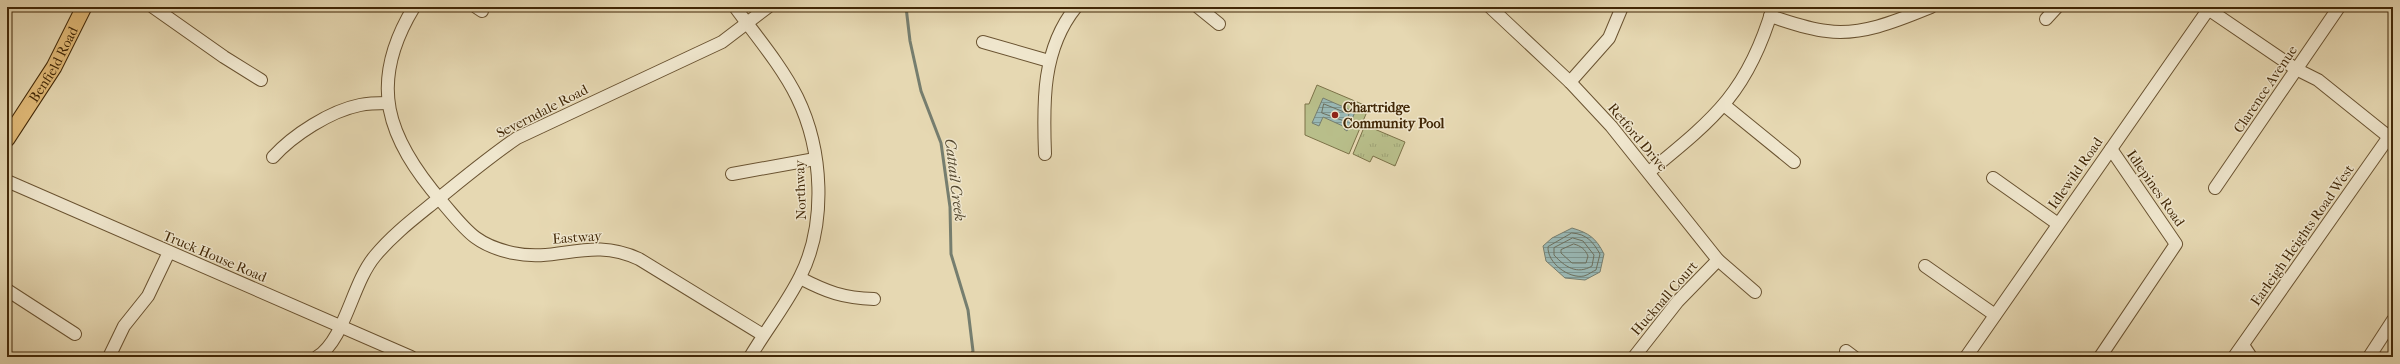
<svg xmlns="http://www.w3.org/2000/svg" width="2400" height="364" font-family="'IM FELL French Canon',serif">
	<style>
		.park { fill: url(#park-tufts); stroke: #7c7248 }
		.pitch { fill: #b8be8a; stroke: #7c7248 }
		.water { fill: url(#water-rules); stroke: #767e6f }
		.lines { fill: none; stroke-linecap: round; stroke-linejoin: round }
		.shore { stroke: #6d705e; stroke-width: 1 }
		.stream { stroke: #767e6f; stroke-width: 3 }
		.minor-casing { stroke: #6a5331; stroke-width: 14 }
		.major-casing { stroke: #412706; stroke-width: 17 }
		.minor { stroke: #efe6cd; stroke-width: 12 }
		.major { stroke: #e3bc79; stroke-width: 15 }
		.poi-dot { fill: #8f2418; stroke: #efe6cd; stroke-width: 1.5 }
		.labels { text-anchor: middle; stroke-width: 3; stroke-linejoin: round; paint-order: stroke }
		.street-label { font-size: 14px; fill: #412706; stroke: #efe6cd }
		.poi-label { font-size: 14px; font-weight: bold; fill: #412706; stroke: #efe6cd; text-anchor: start }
		.water-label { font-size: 15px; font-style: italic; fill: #574b32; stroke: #efe6cd }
	</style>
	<defs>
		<pattern id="park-tufts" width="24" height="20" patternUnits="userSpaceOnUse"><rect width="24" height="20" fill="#b8be8a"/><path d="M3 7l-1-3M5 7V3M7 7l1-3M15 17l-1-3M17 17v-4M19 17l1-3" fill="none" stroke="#9fa376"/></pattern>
		<pattern id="water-rules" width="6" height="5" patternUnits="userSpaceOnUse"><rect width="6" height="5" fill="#99b8b5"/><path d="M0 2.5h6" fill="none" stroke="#7e9691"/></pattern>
	</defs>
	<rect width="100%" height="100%" fill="#e6d8b2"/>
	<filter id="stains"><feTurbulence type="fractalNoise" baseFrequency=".005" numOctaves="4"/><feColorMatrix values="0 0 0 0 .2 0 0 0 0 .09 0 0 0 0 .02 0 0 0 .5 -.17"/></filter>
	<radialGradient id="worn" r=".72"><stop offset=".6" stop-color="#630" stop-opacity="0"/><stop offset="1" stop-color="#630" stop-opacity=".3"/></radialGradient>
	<!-- park -->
	<polygon class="park" points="1365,125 1405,142 1395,166 1373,156 1370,162 1353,154"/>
	<!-- pitch -->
	<polygon class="pitch" points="1317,85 1369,107 1349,154 1305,135 1305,104 1309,104"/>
	<!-- water -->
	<g class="water">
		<polygon points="1323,98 1355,112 1347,131 1344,129 1345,127 1323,117 1319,126 1312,123"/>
		<path d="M1572,228C1589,233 1596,238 1604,254L1600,272L1585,280L1565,278L1546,261L1543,246L1552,238Z"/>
	</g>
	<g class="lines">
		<!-- shore -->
		<g class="shore">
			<polygon points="1324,104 1349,114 1347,122 1322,113"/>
			<path d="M1572,233C1587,234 1593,242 1600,254L1596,270C1593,271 1588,275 1584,276C1569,279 1547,263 1548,247Z"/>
			<path d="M1573,238L1583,241L1594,255L1592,266C1577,275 1565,267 1554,255V248Z"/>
			<path d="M1574,244C1581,246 1585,249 1588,256L1586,263H1572L1561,253V250Z"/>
		</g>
		<!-- stream -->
		<polyline class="stream" points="906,7 910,41 921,91 941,143 950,207 951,254 968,310 973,351 970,357"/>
		<!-- minor casing -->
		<g class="minor-casing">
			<g id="minor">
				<polyline points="153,7 224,57 261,80"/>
				<path d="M414,7C367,84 387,138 442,202C466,230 475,245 513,253C559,263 590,236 639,259L763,335"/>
				<polyline points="476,7 482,11"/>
				<path d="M735,7C756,36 781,65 797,97C823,150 827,224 800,277C786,305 766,330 750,357"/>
				<polyline points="1198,7 1219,24"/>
				<polyline points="1490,7 1570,82 1611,126 1718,260 1755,292"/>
				<polyline points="2208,9 2296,69 2318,80 2389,137"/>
				<path d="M1770,16C1789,22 1807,29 1827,31C1862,36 1899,20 1931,7"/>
				<polyline points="2046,19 2057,7"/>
				<polyline points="983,42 1049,61"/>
				<polyline points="1570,82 1609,38 1622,7"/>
				<polyline points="1724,105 1794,162"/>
				<path d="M1045,154C1043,102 1042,49 1076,7"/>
				<path d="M273,157C293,135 330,111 360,105C369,103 379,103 388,103"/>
				<path d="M1649,172C1715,118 1748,92 1773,7"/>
				<polyline points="732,174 815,159"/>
				<polyline points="1993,178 2058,224"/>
				<polyline points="7,181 411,357"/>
				<polyline points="2215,188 2339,7"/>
				<polyline points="1925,266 1995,315"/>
				<path d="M800,278C827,292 843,298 874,299"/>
				<polyline points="7,290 75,334"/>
				<polyline points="2243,345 2251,357"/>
				<polyline points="1846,351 1854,357"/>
				<polyline points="109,357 124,326 148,296 169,252"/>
				<path d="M317,357C345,340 352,283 375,256C393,234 416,217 438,199C464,178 489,157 517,138L722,42L768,7"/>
				<polyline points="1634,357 1678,301 1718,260"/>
				<polyline points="1966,357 2210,7"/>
				<polyline points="2100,357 2176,244 2111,149"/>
				<polyline points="2234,357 2393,131"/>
				<polyline points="2369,357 2393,320"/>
			</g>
		</g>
		<!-- major casing -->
		<g class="major-casing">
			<g id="major">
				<path id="s1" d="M7,139L54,67L84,7"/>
			</g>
		</g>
		<!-- minor -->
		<use href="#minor" class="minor"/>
		<!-- major -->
		<use href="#major" class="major"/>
	</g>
	<!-- markers -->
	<circle class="poi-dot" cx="1335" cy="115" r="4"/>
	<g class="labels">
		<!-- street labels -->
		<g class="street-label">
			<text dy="5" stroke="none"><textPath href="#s1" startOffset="88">Benfield Road</textPath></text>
			<text transform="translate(2265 89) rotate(-56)" y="5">Clarence Avenue</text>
			<text transform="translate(542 111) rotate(-27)" y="5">Severndale Road</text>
			<text transform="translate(1638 137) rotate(50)" y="5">Retford Drive</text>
			<text transform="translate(2075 173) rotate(-55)" y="5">Idlewild Road</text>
			<text transform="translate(2156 188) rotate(55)" y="5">Idlepines Road</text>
			<text transform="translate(800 190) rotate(-92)" y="5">Northway</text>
			<text transform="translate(2302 235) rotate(-55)" y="5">Earleigh Heights Road West</text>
			<text transform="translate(577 237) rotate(-4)" y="5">Eastway</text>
			<text transform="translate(215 256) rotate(23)" y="5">Truck House Road</text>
			<text transform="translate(1664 298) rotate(-49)" y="5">Hucknall Court</text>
		</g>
		<!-- poi labels -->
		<g class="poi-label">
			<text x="1343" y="112">Chartridge<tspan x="1343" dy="16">Community Pool</tspan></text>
		</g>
		<!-- water labels -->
		<g class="water-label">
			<text transform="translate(955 180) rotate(83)" y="5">Cattail Creek</text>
		</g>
	</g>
	<!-- margin -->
	<rect width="2400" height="364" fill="none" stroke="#e6d8b2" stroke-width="24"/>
	<rect x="8" y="8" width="2384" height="348" fill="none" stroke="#412706" stroke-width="2"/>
	<rect x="12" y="12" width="2376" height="340" fill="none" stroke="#412706"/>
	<rect width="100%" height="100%" filter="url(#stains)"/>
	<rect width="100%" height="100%" fill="url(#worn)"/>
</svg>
